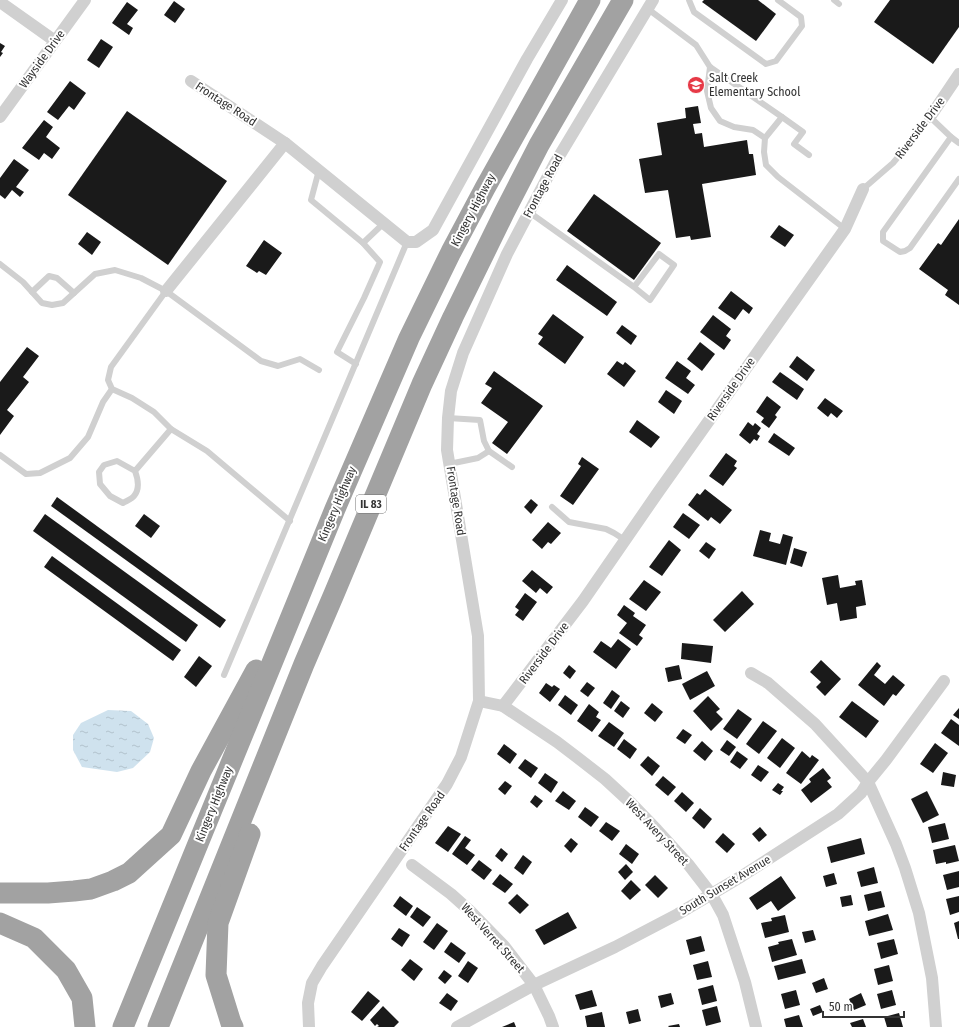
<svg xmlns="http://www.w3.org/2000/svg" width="959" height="1027" font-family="'Fira Sans Condensed',sans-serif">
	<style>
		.water { fill: url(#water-ripples) }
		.building { fill: #1a1a1a }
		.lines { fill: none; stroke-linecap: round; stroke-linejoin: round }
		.service { stroke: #d0d0d0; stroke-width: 6 }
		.minor { stroke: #d0d0d0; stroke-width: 12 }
		.trunk { stroke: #a2a2a2; stroke-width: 21 }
		.labels { text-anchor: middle; stroke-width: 4; stroke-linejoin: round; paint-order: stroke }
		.shield { fill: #fff; stroke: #707070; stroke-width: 1 }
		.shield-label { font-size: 11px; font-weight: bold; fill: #333 }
		.street-label { font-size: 12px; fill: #333; stroke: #fff }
		.poi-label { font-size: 12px; fill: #333; stroke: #fff; text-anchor: start }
	</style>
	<defs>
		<pattern id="water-ripples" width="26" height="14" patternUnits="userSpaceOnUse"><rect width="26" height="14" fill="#cfe2ee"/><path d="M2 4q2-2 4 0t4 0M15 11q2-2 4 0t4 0" fill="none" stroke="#b2c2cd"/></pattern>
	</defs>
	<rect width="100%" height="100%" fill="#fff"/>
	<!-- water -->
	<polygon class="water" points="108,710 131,711 148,724 154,738 150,752 133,768 117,772 82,767 73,750 73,735 81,723"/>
	<!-- building -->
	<g class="building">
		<polygon points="704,0 758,0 776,14 756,41 702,2"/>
		<polygon points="890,0 959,0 959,27 933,64 874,22"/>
		<polygon points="174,1 185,9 175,23 164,15"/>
		<polygon points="127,2 138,10 127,24 133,28 129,35 112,23"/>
		<polygon points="101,39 113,47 99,68 87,60"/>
		<polygon points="0,43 5,46 1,52 3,53 0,57"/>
		<polygon points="70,81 86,93 74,110 69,106 58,120 47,112"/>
		<polygon points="698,106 701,123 693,124 695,134 702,133 704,147 747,140 749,154 753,154 756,175 702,184 711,237 691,240 690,236 676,238 668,190 645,193 639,159 662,155 657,123 686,118 685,108"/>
		<polygon points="127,111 227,181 168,265 68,195"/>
		<polygon points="44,120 53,127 46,137 60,148 52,159 44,153 39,160 22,148"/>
		<polygon points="14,159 29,170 16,187 24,192 20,197 12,190 5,199 0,195 0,178"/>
		<polygon points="594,194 661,243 634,280 567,231"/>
		<polygon points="959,219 959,305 945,295 948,290 919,269 938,243 941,245"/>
		<polygon points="779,225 794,235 785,247 770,237"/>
		<polygon points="87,232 101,242 92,255 78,244"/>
		<polygon points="264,240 282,253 266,275 259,271 257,273 246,266"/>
		<polygon points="567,265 617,302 607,316 556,280"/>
		<polygon points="731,291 753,308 749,314 743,309 735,320 718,308"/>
		<polygon points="553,314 584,337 565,364 538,344 543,337 538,334"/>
		<polygon points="713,315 731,329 726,336 731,340 724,350 700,332"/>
		<polygon points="622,325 637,336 631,345 616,333"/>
		<polygon points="700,342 715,354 702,371 687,359"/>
		<polygon points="27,347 39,356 23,377 29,382 7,410 14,416 0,435 0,382"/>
		<polygon points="797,356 815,370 807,381 789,367"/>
		<polygon points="617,361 623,365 625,362 636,371 624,387 607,374"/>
		<polygon points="677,361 691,371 686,378 695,385 688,394 665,378"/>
		<polygon points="494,371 543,406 507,454 492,443 508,422 481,403 492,388 485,384"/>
		<polygon points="780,372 804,389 797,400 772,382"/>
		<polygon points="666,390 682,401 674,414 658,402"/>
		<polygon points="767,396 781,407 775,415 777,417 769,428 761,422 764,418 756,412"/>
		<polygon points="825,398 843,411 837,418 831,413 828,417 817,408"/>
		<polygon points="637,420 660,437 651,448 629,432"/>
		<polygon points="748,422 753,426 755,423 761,428 757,434 760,436 757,441 754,439 750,444 739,435"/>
		<polygon points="774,433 795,448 789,456 768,442"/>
		<polygon points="726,453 737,461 734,466 737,468 723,486 709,476"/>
		<polygon points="582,457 599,469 573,505 560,496 581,466 578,464"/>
		<polygon points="705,489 732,510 720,524 711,517 708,521 688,505 697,493 700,495"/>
		<polygon points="57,497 226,620 220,628 51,506"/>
		<polygon points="531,499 538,505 531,514 524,507"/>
		<polygon points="683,513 700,525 689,539 673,527"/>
		<polygon points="45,514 198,625 186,642 33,531"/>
		<polygon points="144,514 160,526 151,538 135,526"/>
		<polygon points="548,522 561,533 551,544 548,542 542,549 532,540"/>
		<polygon points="760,530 771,533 769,541 780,544 783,534 793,537 786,565 753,556"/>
		<polygon points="669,540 681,550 662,576 649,567"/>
		<polygon points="706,542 716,549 709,559 699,551"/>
		<polygon points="794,548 807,552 802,567 790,563"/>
		<polygon points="52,556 181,650 173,661 44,567"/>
		<polygon points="532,570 553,587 547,594 540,588 536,593 522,581"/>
		<polygon points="838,575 840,588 856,585 855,581 862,580 866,605 856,607 857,618 840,621 837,603 827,605 822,578"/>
		<polygon points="644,580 661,592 646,611 629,599"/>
		<polygon points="742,591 754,604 725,632 713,620"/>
		<polygon points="525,593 537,602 523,621 515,615 519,610 515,607"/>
		<polygon points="624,605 635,613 633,616 646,625 639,635 643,638 637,646 619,633 627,623 617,615"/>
		<polygon points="618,639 631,649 616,669 593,652 601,641 611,648"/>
		<polygon points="682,643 713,646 711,663 681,659"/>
		<polygon points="199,656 212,666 196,687 184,677"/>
		<polygon points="821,660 841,679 825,696 816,687 821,682 810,672"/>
		<polygon points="877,662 881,666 874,675 885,684 893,675 905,685 896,696 893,694 884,706 858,685"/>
		<polygon points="569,665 576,671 570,679 563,673"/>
		<polygon points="679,665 682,679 668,682 665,668"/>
		<polygon points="707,671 715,686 690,700 682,684"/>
		<polygon points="587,682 595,688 588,697 580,691"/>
		<polygon points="546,683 552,687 554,685 560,689 550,702 539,693"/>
		<polygon points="612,690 620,696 611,709 603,703"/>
		<polygon points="565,695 578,705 571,715 558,705"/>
		<polygon points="708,696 720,709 716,712 723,719 711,731 693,711"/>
		<polygon points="621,701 630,708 623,718 614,711"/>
		<polygon points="852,701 879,721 866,738 839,717"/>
		<polygon points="652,703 663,712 655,722 644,713"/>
		<polygon points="589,704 599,712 596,717 601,720 592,732 577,721"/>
		<polygon points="959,708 959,719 953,715"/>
		<polygon points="738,709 752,719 737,739 723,729"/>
		<polygon points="951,719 959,725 959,746 941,733"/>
		<polygon points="763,721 777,731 759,754 746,744"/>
		<polygon points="609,722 624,733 614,747 598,736"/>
		<polygon points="683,729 692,735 685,744 676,738"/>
		<polygon points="782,738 795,748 780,768 767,758"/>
		<polygon points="624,739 637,749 630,759 617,749"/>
		<polygon points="727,740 736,747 729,756 720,750"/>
		<polygon points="702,741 713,751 705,761 693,751"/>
		<polygon points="935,743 948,753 933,773 920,764"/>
		<polygon points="504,744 517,754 510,764 497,754"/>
		<polygon points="737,751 748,759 740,769 730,762"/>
		<polygon points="802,751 810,758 812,755 819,760 801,784 786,773"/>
		<polygon points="648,756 660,766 652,776 640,765"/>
		<polygon points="525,759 538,768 531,778 518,768"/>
		<polygon points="758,765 769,772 761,782 751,775"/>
		<polygon points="823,768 831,778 827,781 832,787 811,803 801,790 811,782 809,779"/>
		<polygon points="943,772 956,775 954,787 941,785"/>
		<polygon points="545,773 558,782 551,793 538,783"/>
		<polygon points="663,776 676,787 668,796 655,785"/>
		<polygon points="505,781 512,786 505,795 498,789"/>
		<polygon points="778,783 784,787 781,791 783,791 780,795 772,790"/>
		<polygon points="563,791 576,801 569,810 555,801"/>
		<polygon points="927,791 939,815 923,823 911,799"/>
		<polygon points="682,792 694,803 686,812 674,801"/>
		<polygon points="535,795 543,801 537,808 530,802"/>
		<polygon points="585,807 599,817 591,827 578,817"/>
		<polygon points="700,808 712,819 704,829 692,818"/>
		<polygon points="606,822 620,831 612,841 599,831"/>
		<polygon points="945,823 949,839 932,843 928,827"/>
		<polygon points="448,826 461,834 448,852 435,843"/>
		<polygon points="760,827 767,835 759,842 752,834"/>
		<polygon points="723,833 735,844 727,853 715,842"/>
		<polygon points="465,836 471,840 465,848 475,855 467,865 452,854"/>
		<polygon points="571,838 578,844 571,853 564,846"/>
		<polygon points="861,838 865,854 831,863 827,847"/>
		<polygon points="626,844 639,854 632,864 619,854"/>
		<polygon points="955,845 959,861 946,864 946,862 936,864 933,850"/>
		<polygon points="501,848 508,854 502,862 495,856"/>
		<polygon points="523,855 532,862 523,875 514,868"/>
		<polygon points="479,860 492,870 484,880 471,870"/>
		<polygon points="626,864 633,872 625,880 618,872"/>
		<polygon points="874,867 878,883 861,887 857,872"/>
		<polygon points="959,871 959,887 947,890 943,875"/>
		<polygon points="834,873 837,884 826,887 823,876"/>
		<polygon points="500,874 513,884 505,893 492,884"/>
		<polygon points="655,875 668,888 658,898 645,885"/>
		<polygon points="781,876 796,898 778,911 771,901 757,910 749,898"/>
		<polygon points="631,880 641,890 630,900 621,891"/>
		<polygon points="881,891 885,907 868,911 864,895"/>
		<polygon points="517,894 529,905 520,914 508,903"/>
		<polygon points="851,895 853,905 842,907 840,897"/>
		<polygon points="400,896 413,906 406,916 393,906"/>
		<polygon points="959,896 959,912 950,915 946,899"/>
		<polygon points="417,907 431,917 423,927 410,917"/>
		<polygon points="568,912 577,928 544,945 535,930"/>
		<polygon points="888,914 893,930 869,936 865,921"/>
		<polygon points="785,915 789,932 765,938 761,923 772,921 771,918"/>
		<polygon points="959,921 959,939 958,939 954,923"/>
		<polygon points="437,923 448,931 434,950 423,942"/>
		<polygon points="399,928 410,935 402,947 391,939"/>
		<polygon points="813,930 816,940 805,943 802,932"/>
		<polygon points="701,936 705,951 690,955 686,940"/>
		<polygon points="792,939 797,955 772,962 768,947 779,944 778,942"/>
		<polygon points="894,939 898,954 881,959 877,943"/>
		<polygon points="451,942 466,953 459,963 444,952"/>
		<polygon points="410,959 423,969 414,981 401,970"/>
		<polygon points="802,959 806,973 778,980 774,966"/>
		<polygon points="468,961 478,968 468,983 458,976"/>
		<polygon points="708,961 712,977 697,980 693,965"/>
		<polygon points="889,965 893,981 878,985 874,969"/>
		<polygon points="444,970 452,976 445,984 438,978"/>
		<polygon points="824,978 828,989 816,993 812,983"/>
		<polygon points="713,985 717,1001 702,1005 698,989"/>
		<polygon points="592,990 597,1006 580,1010 575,995"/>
		<polygon points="796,990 800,1005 785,1009 781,994"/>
		<polygon points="892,990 896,1005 881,1009 877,994"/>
		<polygon points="368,991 380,1001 362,1021 351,1012"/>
		<polygon points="447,993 458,1001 451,1011 439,1003"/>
		<polygon points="671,993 674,1004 661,1008 658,996"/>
		<polygon points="861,993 866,1005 854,1010 849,999"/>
		<polygon points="820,1005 823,1012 813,1016 810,1009"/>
		<polygon points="383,1006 399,1022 394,1027 377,1027 379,1026 377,1024 375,1026 370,1020"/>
		<polygon points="717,1006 721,1022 706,1026 702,1010"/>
		<polygon points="638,1009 641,1021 629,1024 626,1012"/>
		<polygon points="602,1012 605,1027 587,1027 585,1016"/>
		<polygon points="899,1013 903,1027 887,1027 884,1017"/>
		<polygon points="799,1015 803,1027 786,1027 784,1019"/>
		<polygon points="863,1019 866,1027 852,1027 850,1023"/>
		<polygon points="514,1022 516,1027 502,1027"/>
		<polygon points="679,1024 680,1027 669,1027 668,1026"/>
	</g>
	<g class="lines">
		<!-- service -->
		<g class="service">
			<polyline points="689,0 694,12 766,64 776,61 802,26 801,17 778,0"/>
			<polyline points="834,0 839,4"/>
			<polyline points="648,9 696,45 710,67 782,117 765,138 764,152 766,165 778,177 845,229"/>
			<polyline points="710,67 707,91 711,108 720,121 734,127 753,130 765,138"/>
			<polyline points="782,117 803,132 794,144 809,155"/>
			<polyline points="951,137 883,232 883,241 900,252 905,251 910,248 959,179"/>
			<polyline points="319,170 311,200 363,243 380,262 364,298 337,352 356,364"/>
			<polyline points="863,189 893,163 920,131 930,117 951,137 959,143"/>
			<polyline points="529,212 634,287 659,254 674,265 650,300 634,287"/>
			<polyline points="363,243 384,223"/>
			<polyline points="0,264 23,282 42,303 52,305 63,303 95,274 115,270 141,278 166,291 261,361 278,366 300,359 319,370"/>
			<polyline points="166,291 111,367 108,380 112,389 132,398 154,412 171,429"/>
			<polyline points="32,292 49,276 57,278 74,293"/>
			<polyline points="448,418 480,420 484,441 489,451 512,467"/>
			<polyline points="0,455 26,474 40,473 70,458 88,437 103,402 112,389"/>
			<polyline points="449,464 478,458 489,451"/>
			<path d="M135,471L117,461L104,465L99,472L100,484L110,496L123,503C126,501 132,499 134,496C140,489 138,479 135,471L171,429L207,451L290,521"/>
			<polyline points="552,507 569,522 606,529 614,533 625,540"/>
			<polyline points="224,675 407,242"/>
		</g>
		<!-- minor -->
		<g class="minor">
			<polyline points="0,2 55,41"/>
			<polyline points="191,81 285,143 407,242 416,242 433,230 527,59 562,0"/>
			<polyline points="0,117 85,0"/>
			<polyline points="930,117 959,74"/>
			<polyline points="166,291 285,143"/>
			<polyline points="751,673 768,683 815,724 868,782 896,844 905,868 919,913 932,978 936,1027"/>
			<polyline points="479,701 503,706 557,742 578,758 605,779 631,803 657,830 688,864 712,895 723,915 745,982 756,1027"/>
			<polyline points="503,706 583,601 659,491 845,229 863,189"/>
			<polyline points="412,865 451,894 470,911 504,946 534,985 549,1016 553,1027"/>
			<polyline points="309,1027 308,1003 312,983 322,966 447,784 461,757 479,701 478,636 447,450 448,418 451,391 463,353 507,254 555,163 653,0"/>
			<polyline points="457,1027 534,985 615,947 678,914 742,876 838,814 861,793 868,782 886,760 944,681"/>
		</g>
		<!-- trunk -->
		<g class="trunk">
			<polyline points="0,893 48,893 74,891 91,889 113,881 129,873 171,835 201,771 256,670"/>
			<polyline points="0,923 34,938 66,970 82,998 85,1027"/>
			<polyline points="123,1027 335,509 409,338 451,252 485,188 590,0"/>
			<polyline points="158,1027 304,664 334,594 422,384 453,317 504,213 539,145 623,0"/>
			<polyline points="233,1027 231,1023 216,975 218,923 250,834"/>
		</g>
	</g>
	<!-- icons -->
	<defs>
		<g id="school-disc" transform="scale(0.9)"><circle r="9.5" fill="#e63946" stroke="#fff"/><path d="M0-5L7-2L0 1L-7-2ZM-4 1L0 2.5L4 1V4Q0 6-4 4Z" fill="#fff"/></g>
	</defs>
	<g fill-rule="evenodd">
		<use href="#school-disc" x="696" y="85"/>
	</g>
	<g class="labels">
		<!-- shield labels -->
		<rect class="shield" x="356" y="495" width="30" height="18" rx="3"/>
		<g class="shield-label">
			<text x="371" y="508">IL 83</text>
		</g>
		<!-- street labels -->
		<g class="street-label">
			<text transform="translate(42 59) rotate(-54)" y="4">Wayside Drive</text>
			<text transform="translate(226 104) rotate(33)" y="4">Frontage Road</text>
			<text transform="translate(920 128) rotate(-53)" y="4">Riverside Drive</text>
			<text transform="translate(543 186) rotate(-62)" y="4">Frontage Road</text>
			<text transform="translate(473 210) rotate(-62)" y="4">Kingery Highway</text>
			<text transform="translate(731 389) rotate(-55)" y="4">Riverside Drive</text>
			<text transform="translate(456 501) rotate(81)" y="4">Frontage Road</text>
			<text transform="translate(337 504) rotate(-67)" y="4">Kingery Highway</text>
			<text transform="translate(544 653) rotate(-53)" y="4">Riverside Drive</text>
			<text transform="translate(214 804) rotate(-68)" y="4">Kingery Highway</text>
			<text transform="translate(422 821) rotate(-55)" y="4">Frontage Road</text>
			<text transform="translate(657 832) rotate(47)" y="4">West Avery Street</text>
			<text transform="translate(725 885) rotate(-31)" y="4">South Sunset Avenue</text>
			<text transform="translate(493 938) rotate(48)" y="4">West Verret Street</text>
		</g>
		<!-- poi labels -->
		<g class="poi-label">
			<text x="709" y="82">Salt Creek<tspan x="709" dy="14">Elementary School</tspan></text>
		</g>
	</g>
	<!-- scale -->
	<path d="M823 1011v6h81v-6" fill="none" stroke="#333333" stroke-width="2"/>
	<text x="829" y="1011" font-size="12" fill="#333333" stroke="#ffffff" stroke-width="3" paint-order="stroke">50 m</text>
</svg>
